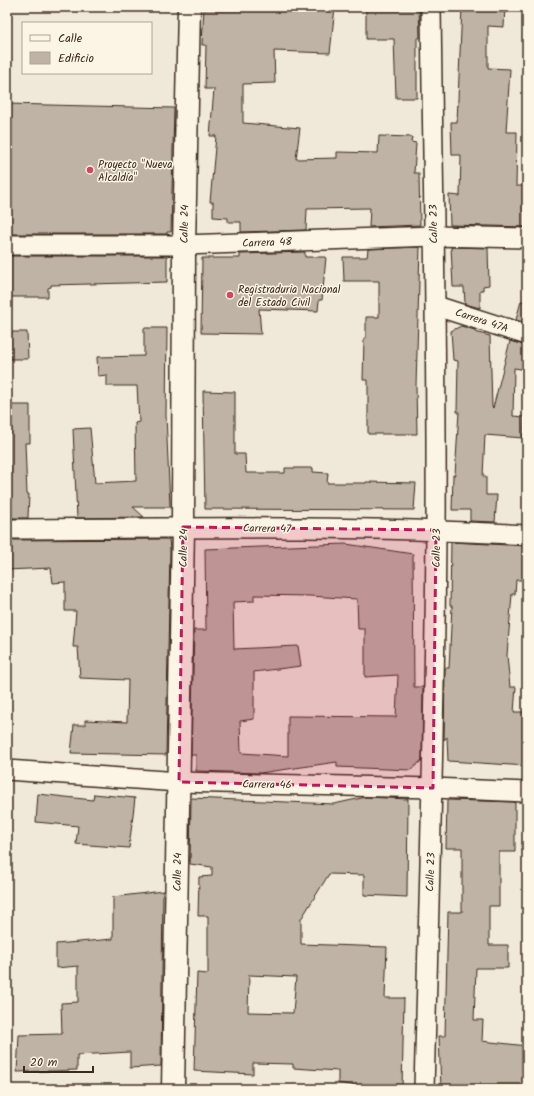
<svg xmlns="http://www.w3.org/2000/svg" width="534" height="1096" font-family="Kalam,sans-serif">
	<style>
		.building { fill: #beb3a4; stroke: #3b2a1e; fill-rule: evenodd }
		.lines { fill: none; stroke-linecap: round; stroke-linejoin: round }
		.street-casing { stroke: #3b2a1e; stroke-width: 22 }
		.secondary-casing { stroke: #3b2a1e; stroke-width: 25 }
		.street { stroke: #fcf5e5; stroke-width: 19 }
		.secondary { stroke: #fcf5e5; stroke-width: 22 }
		.marked { fill: #c2185b; fill-opacity: 0.2; stroke: #c2185b; stroke-width: 3; stroke-dasharray: 8 5; stroke-linejoin: round }
		.poi-dot { fill: #d1495b; stroke: #fcf5e5; stroke-width: 1.5 }
		.labels { text-anchor: middle; stroke-width: 3; stroke-linejoin: round; paint-order: stroke }
		.poi-label { font-size: 11px; fill: #3b2a1e; stroke: #fcf5e5; text-anchor: start }
		.street-label { font-size: 11px; fill: #3b2a1e; stroke: #fcf5e5 }
	</style>
	<rect width="100%" height="100%" fill="#f0e9d9"/>
	<filter id="ink" filterUnits="userSpaceOnUse"><feTurbulence type="fractalNoise" baseFrequency=".025" numOctaves="2"/><feDisplacementMap in="SourceGraphic" scale="8" xChannelSelector="R" yChannelSelector="G"/><feConvolveMatrix kernelMatrix="1 2 1 2 8 2 1 2 1" color-interpolation-filters="sRGB"/></filter>
	<g filter="url(#ink)">
		<!-- building -->
		<g class="building">
			<polygon points="204,7 335,7 330,53 274,51 275,83 243,84 243,123 300,128 296,159 337,158 337,152 378,153 379,136 412,137 411,142 416,143 414,173 419,173 420,225 369,227 370,208 307,209 306,230 241,232 241,222 228,222 228,218 213,217 213,202 210,202 216,136 210,136 214,89 205,89 206,45 202,45"/>
			<polygon points="366,7 419,7 420,38 417,38 417,98 396,98 394,39 366,39"/>
			<polygon points="462,7 505,7 504,27 488,26 488,68 510,69 506,132 517,132 516,186 524,186 527,227 450,225 449,195 460,196 461,155 452,155 451,122 457,122"/>
			<polygon points="7,104 174,108 171,232 167,232 167,234 7,234"/>
			<polygon points="420,247 416,386 417,434 368,434 368,380 363,380 364,338 366,338 366,317 379,317 379,281 344,281 343,257 367,257 368,249"/>
			<polygon points="451,247 488,248 489,285 483,286 483,290 480,290 480,308 465,304 464,287 453,287"/>
			<polygon points="305,252 305,257 326,257 322,300 319,300 318,311 259,309 261,334 201,333 202,258 240,258 240,254"/>
			<polygon points="7,256 167,256 167,282 51,285 51,287 48,288 48,297 7,297"/>
			<polygon points="521,301 527,302 527,323 516,320"/>
			<polygon points="461,326 475,330 475,332 490,336 492,407 493,408 510,341 527,346 527,370 514,368 513,416 524,417 523,438 485,435 483,476 486,476 486,495 497,495 495,522 470,521 470,510 452,510 453,475 455,475 459,412 457,412 458,361 453,360 451,331"/>
			<polygon points="144,328 167,328 166,415 170,507 133,507 144,517 77,518 73,429 90,428 95,483 136,481 135,423 139,422 137,386 107,386 107,375 98,376 97,357 144,356"/>
			<polygon points="7,332 27,332 28,359 7,359"/>
			<polygon points="203,391 235,392 235,454 245,454 246,473 285,473 285,468 313,468 313,472 328,473 327,483 366,483 366,482 416,483 414,510 205,509"/>
			<polygon points="7,405 30,405 30,443 25,443 27,494 29,494 28,518 7,518"/>
			<polygon points="169,539 170,550 166,755 71,753 74,725 85,725 85,720 127,722 128,680 80,678 78,647 73,647 76,611 65,611 65,582 53,583 51,568 7,570 7,540"/>
			<polygon points="451,542 527,546 527,580 516,580 515,594 512,594 507,655 510,687 516,687 514,712 527,712 527,766 448,761 447,737 444,740 445,668 449,668 452,606 450,606"/>
			<path d="M346,544L413,554L414,687H423L422,760L411,770L337,767V762L260,773L196,771V755H191L194,630H206L205,549ZM254,595L310,596L357,599L358,629H365V677L398,675L396,717L288,716V756L241,753L240,721L254,719V672L301,666L298,646L234,649L233,602L254,601Z"/>
			<polygon points="38,794 93,800 94,794 135,798 129,848 76,844 78,826 36,822"/>
			<path d="M366,797L408,799L407,897L364,895V875L329,874L301,919V944L387,947L385,998H404L402,1089H375L338,1083V1071L293,1068V1064L253,1063V1074L194,1071L197,973L208,974V916H198L199,877L212,876V867L190,864L191,798L334,804ZM249,975L296,977L293,1013L248,1012Z"/>
			<polygon points="447,800 515,802 515,852 499,852 499,906 489,906 489,945 508,945 508,968 476,968 474,1020 483,1020 482,1041 527,1046 527,1089 441,1089 439,1036 445,1036 448,912 462,912 462,848 446,848"/>
			<polygon points="163,891 161,1066 130,1068 130,1052 77,1055 77,1070 17,1072 19,1035 62,1034 61,1003 78,1002 78,966 56,968 56,944 113,939 113,897"/>
		</g>
		<g class="lines">
			<!-- street casing -->
			<g class="street-casing">
				<g id="street">
					<polyline points="7,245 184,245 433,236 527,238"/>
					<polyline points="436,306 527,335"/>
					<path d="M7,529C180,528 354,525 527,535"/>
					<polyline points="7,770 179,782 433,788 527,792"/>
					<path d="M424,1089C429,902 435,716 436,529C437,355 433,181 431,7"/>
				</g>
			</g>
			<!-- secondary casing -->
			<g class="secondary-casing">
				<polyline id="secondary" points="173,1089 183,527 184,245 189,7"/>
			</g>
			<!-- street -->
			<use href="#street" class="street"/>
			<!-- secondary -->
			<use href="#secondary" class="secondary"/>
		</g>
	</g>
	<!-- marked area -->
	<path class="marked" d="M183,527L436,530L433,788L179,782Z"/>
	<!-- markers -->
	<g class="poi-dot">
		<circle cx="90" cy="170" r="4"/>
		<circle cx="230" cy="295" r="4"/>
	</g>
	<g class="labels">
		<!-- poi labels -->
		<g class="poi-label">
			<text x="98" y="168">Proyecto "Nueva<tspan x="98" dy="13">Alcaldía"</tspan></text>
			<text x="238" y="293">Registraduria Nacional<tspan x="238" dy="13">del Estado Civil</tspan></text>
		</g>
		<!-- street labels -->
		<g class="street-label">
			<text transform="translate(184 224) rotate(-89)" y="4">Calle 24</text>
			<text transform="translate(433 224) rotate(-91)" y="4">Calle 23</text>
			<text transform="translate(267 242) rotate(-2)" y="4">Carrera 48</text>
			<text transform="translate(482 320) rotate(18)" y="4">Carrera 47A</text>
			<text transform="translate(267 528) rotate(1)" y="4">Carrera 47</text>
			<text transform="translate(183 548) rotate(-89)" y="4">Calle 24</text>
			<text transform="translate(436 548) rotate(-89)" y="4">Calle 23</text>
			<text transform="translate(267 784) rotate(1)" y="4">Carrera 46</text>
			<text transform="translate(177 872) rotate(-89)" y="4">Calle 24</text>
			<text transform="translate(430 872) rotate(-88)" y="4">Calle 23</text>
		</g>
	</g>
	<!-- margin -->
	<rect width="534" height="1096" fill="none" stroke="#fcf5e5" stroke-width="24"/>
	<rect x="12" y="12" width="510" height="1072" fill="none" stroke="#3b2a1e" stroke-width="1.5" filter="url(#ink)"/>
	<!-- legend -->
	<rect x="22" y="22" width="130" height="52" fill="#fcf5e5" stroke="#afa495"/>
	<rect x="30" y="35" width="20" height="6" fill="#fcf5e5" stroke="#afa495"/>
	<text x="58" y="42" font-size="12" fill="#3b2a1e">Calle</text>
	<rect x="30" y="52" width="20" height="12" fill="#beb3a4" stroke="#afa495"/>
	<text x="58" y="62" font-size="12" fill="#3b2a1e">Edificio</text>
	<!-- scale -->
	<path d="M24 1066v6h69v-6" fill="none" stroke="#3b2a1e" stroke-width="2"/>
	<text x="30" y="1066" font-size="12" fill="#3b2a1e" stroke="#fcf5e5" stroke-width="3" paint-order="stroke">20 m</text>
</svg>
